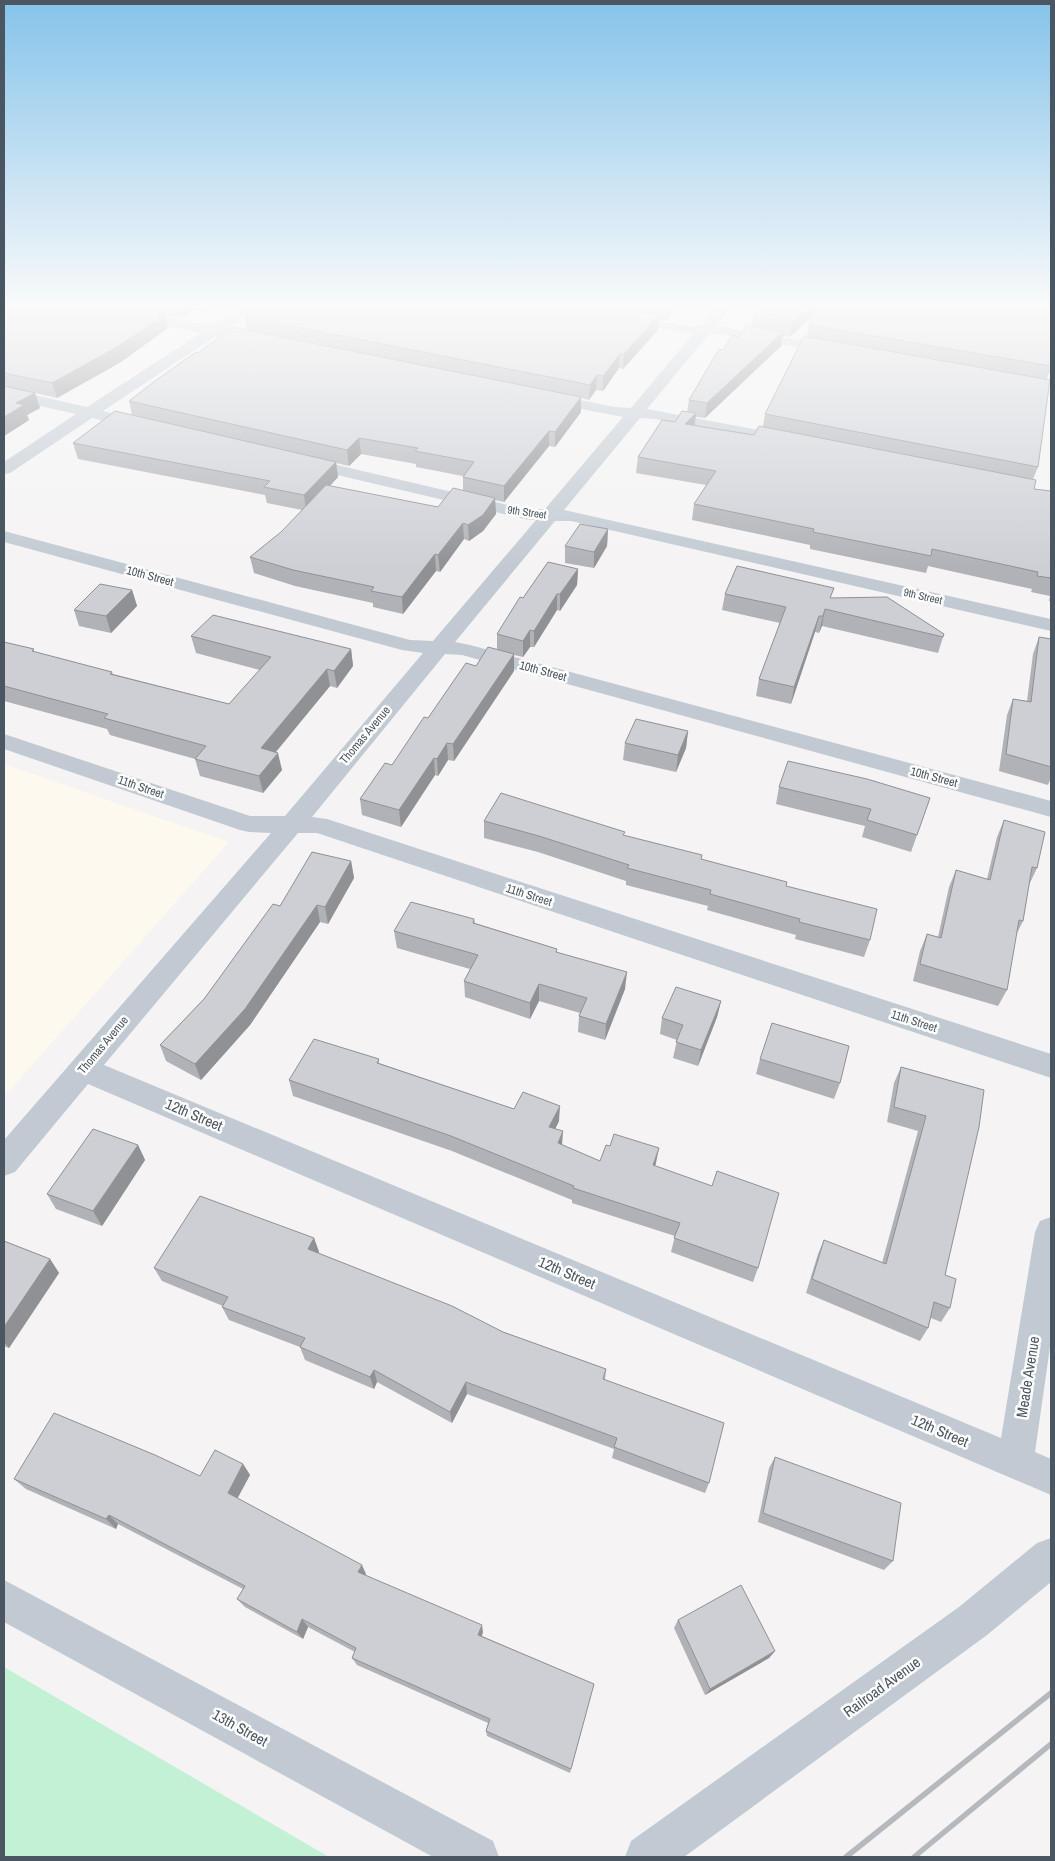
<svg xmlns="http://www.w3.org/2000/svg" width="1055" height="1861" font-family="'Archivo Narrow',sans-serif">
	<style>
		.commercial { fill: #fdf9ef }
		.green { fill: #c3f1d5 }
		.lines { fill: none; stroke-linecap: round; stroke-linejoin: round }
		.street { fill: #c1cad2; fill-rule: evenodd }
		.rail { stroke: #b5b8bd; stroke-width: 5.5 }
		.wall { fill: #b0b2b7; fill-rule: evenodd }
		.shaded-wall { fill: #909195 }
		.building { fill: #cdcfd5; stroke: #909195 }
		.labels { text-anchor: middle; stroke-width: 5; stroke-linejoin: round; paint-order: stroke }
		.far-street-label { font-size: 11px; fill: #4a5661; stroke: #fff }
		.street-label { font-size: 12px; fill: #4a5661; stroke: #fff }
		.near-street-label { font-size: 15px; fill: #4a5661; stroke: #fff }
	</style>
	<rect width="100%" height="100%" fill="#f5f3f3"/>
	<!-- commercial -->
	<polygon class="commercial" points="4,764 229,842 4,1097"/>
	<!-- green -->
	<polygon class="green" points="4,1667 329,1857 4,1857"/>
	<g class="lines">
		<!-- street -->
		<g class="street">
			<polygon points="89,307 117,307 211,326 240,307 257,307 226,329 263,337 265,340 263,343 258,344 216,336 103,411 149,422 151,425 149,428 143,430 92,418 10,473 4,474 4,462 76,414 4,398 4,388 87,407 201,333 96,311"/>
			<polygon points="552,307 583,307 687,326 701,326 717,307 731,307 716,326 834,346 839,347 841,350 839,353 834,354 723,334 709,334 647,409 791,436 797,437 799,441 797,445 791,446 655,419 640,418 564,510 1051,619 1051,631 571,521 555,521 455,642 470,645 1051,801 1051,817 462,655 445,654 312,817 327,819 1051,1054 1051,1078 317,833 298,833 104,1065 1001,1438 1035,1232 1040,1221 1051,1217 1051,1340 1035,1452 1051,1459 1051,1495 88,1084 15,1172 4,1176 4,1140 271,833 249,832 240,830 4,749 4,734 250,816 285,816 423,653 402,650 4,542 4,531 410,640 433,641 536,520 525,519 303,467 297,466 295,462 297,458 303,457 525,509 545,509 623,417 540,401 538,398 540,395 546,393 615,407 631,408 693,334 559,311"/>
			<polygon points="1051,1538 1051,1582 987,1635 684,1857 625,1857 631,1841 959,1607 1037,1543"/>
			<polygon points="4,1580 493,1841 499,1857 433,1857 4,1622"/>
		</g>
		<!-- rail -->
		<g class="rail">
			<polyline points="846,1857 1051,1693"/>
			<polyline points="914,1857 1051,1744"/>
		</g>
	</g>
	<!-- wall -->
	<g class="wall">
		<polygon points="4,307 219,307 209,313 193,310 182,318 165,315 168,328 121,362 57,398 35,393 40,408 27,415 29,420 4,436"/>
		<path d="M251,307H677L667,320L659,319L658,330L623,369L619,368L603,391L596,390L589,400L581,398V412L555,447L549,446L504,502L495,500L496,514L483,531L469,541L464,539L440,572L436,571L403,614L373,607V603L295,586L254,573L250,557L281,532L302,510L267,503L265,495L78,459L73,443L132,415L129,401L198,353L247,330L245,317L252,312ZM361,454L416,464V467L463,476V491L438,507L330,486L338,477L336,463L349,466Z"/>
		<path d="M1051,307V374L1049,373L1047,379L1038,467L1033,479L1034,489L1051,491V601H1049L1050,596L1031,592L1032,589L928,566L926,573L810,549V545L692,520L694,504L706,485L636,473L638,457L687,412L689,400L723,350L752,326L753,316ZM814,314L809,325L807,336L765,414L763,426L754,435L695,425L696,417L705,418L781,346L782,336L790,337Z"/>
		<polygon points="608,529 607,546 594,568 565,563 565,546"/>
		<polygon points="578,569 577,585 560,611 557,610 534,647 530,647 523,657 514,655 514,671 454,761 448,760 438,776 435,775 401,827 362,815 360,799 392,765 428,718 476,666 497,650 497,634 523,598"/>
		<polygon points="132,590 137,606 111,633 79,626 74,610"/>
		<polygon points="725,594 831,598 944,634 938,653 822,626 819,633 815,632 791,704 756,696 759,679 780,623 722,610"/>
		<polygon points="191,636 351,649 353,666 337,688 330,686 276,752 282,770 263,793 200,776 195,759 110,735 107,729 4,701 4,642 34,649 34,652 112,672 113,674 229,704 260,670 196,653"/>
		<polygon points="1039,637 1051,639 1051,778 1048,785 999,771 1007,715 1013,699 1027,701 1033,654"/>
		<polygon points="688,731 686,748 676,772 623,760 625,743"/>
		<polygon points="779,787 930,798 911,852 862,837 865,826 776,804"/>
		<polygon points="1004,820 1037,868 1029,885 1023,921 1016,935 1007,990 998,1006 913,981 920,951 927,934 938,937 949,887 956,870 987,879 997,837"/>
		<polygon points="484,821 624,836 701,859 786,886 870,940 864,957 795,939 796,935 707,910 708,906 626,885 626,881 538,852 484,838"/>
		<polygon points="351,861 354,878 328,924 320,922 250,1025 201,1080 166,1061 160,1045 204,999 280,906"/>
		<polygon points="474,919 475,923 557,949 557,952 625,989 605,1040 578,1032 579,1016 580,1013 539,1001 530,1019 465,997 464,981 470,969 397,948 394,931"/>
		<polygon points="721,1001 717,1017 698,1066 673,1058 677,1040 660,1034 662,1018"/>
		<polygon points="379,1059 379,1063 514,1109 559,1121 555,1129 562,1145 600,1161 656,1163 655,1166 758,1268 753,1282 671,1252 675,1236 572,1203 572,1200 452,1151 293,1096 289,1080"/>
		<polygon points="760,1059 840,1083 834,1099 756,1074"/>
		<polygon points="901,1067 984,1090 945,1275 950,1308 941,1322 931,1318 928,1328 920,1341 806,1293 818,1254 824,1240 882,1263 918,1131 887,1122 894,1083"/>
		<polygon points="138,1145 145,1160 102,1226 56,1209 47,1194"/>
		<polygon points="314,1238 319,1252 318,1253 503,1332 606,1369 605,1380 709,1483 705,1493 612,1458 614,1449 467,1394 452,1423 377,1382 374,1389 305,1360 300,1347 229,1320 222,1307 223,1306 162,1281 154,1268"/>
		<polygon points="4,1241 50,1259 59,1273 9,1348 4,1346"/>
		<polygon points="775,1457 893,1561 884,1570 758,1522 769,1468"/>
		<polygon points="243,1464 250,1475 237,1498 366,1574 365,1575 483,1632 482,1636 594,1684 570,1773 487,1736 486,1731 488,1723 357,1665 352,1658 355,1652 308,1627 303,1639 245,1607 237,1599 243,1589 118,1524 116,1529 26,1489 14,1479 200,1476"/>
		<polygon points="678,1620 775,1651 769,1658 705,1695 674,1628"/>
	</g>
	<!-- shaded-wall -->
	<g class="shaded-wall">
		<polygon points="179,307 192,307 193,310 182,318"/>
		<polygon points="207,307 219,307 209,313"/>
		<polygon points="668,307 677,307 667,320"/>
		<polygon points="809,307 822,307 790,337 793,322"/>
		<polygon points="165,314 168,328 121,362 57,398 52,383"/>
		<polygon points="659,315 658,330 623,369 624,354"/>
		<polygon points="783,332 781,346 705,418 707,403"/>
		<polygon points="620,354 619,368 603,391 603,376"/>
		<polygon points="597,375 596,390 589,400 590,385"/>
		<polygon points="35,393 40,408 27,415 29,420 4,436 4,417 16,403"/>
		<polygon points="581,397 581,412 555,447 555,432"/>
		<polygon points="696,413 694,429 685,424"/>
		<polygon points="549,431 549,446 504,502 504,486"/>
		<polygon points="359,438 361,454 349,466 347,450"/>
		<polygon points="336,462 338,477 306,511 304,495"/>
		<polygon points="495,498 496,514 483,531 469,541 468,525"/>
		<polygon points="463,523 464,539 440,572 438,555"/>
		<polygon points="608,529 607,546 594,568 594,552"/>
		<polygon points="435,554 436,571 403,614 402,597"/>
		<polygon points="578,569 577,585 560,611 560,594"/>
		<polygon points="132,590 137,606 111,633 106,616"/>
		<polygon points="557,594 557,610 534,647 534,631"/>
		<polygon points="825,609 822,626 819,633 823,616"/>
		<polygon points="819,616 815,632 791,704 794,687"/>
		<polygon points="530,630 530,647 523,657 523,641"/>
		<polygon points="351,649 353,666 337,688 334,671"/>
		<polygon points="514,654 514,671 454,761 453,744"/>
		<polygon points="327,669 330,686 265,765 261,748"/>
		<polygon points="688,731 686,748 676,772 678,755"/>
		<polygon points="447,743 448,760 438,776 437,759"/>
		<polygon points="278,753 282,770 263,793 259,776"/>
		<polygon points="434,758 435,775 401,827 399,810"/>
		<polygon points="351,861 354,878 328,924 325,907"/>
		<polygon points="317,905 320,922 250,1025 201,1080 195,1064"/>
		<polygon points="627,972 625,989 605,1040 606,1024"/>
		<polygon points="539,984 539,1001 530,1019 530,1003"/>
		<polygon points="721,1001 717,1017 698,1066 701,1050"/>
		<polygon points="560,1106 559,1121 549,1142 549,1127"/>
		<polygon points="563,1131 562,1146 558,1143"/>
		<polygon points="138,1145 145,1160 102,1226 93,1211"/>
		<polygon points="659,1148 656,1163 650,1180 653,1165"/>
		<polygon points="314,1238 319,1252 313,1263 308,1249"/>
		<polygon points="50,1259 59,1273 9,1348 4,1342 4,1327"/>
		<polygon points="374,1370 377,1382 374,1389 370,1377"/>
		<polygon points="466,1382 467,1394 452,1423 450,1412"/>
		<polygon points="243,1464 250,1475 235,1503 228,1493"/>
		<polygon points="109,1515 118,1524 116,1529 106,1519"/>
		<polygon points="362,1565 366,1574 362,1581 358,1572"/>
		<polygon points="302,1619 308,1627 303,1639 297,1632"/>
		<polygon points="482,1625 483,1632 479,1642 478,1635"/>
		<polygon points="775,1651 769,1658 705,1695 710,1689"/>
	</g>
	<!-- building -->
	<g class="building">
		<polygon points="4,307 133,307 165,314 117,347 52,383 4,373"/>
		<polygon points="257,307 609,307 659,315 624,354 620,354 603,376 597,375 590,385 245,317"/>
		<polygon points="759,307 809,307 793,322 753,316"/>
		<polygon points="818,307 1051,307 1051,366 809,325"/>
		<polygon points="747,325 783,332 707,403 689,400 719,349 723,350 732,335 739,337"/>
		<polygon points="232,327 581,397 555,432 549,431 504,486 463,477 474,462 415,451 418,448 359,438 347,450 129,401 155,381 196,352 198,353"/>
		<polygon points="804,336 1050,380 1038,467 765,414"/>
		<polygon points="4,386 35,393 16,403 24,405 4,417"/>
		<polygon points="115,411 336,462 304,495 264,487 270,481 73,443"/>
		<polygon points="682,411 696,413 685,424 754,435 759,426 1036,480 1034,489 1051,491 1051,578 1037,576 1038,572 932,549 931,556 813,532 814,529 694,504 716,471 638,457 662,420 675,422"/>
		<polygon points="326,485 438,507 453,488 495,498 483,515 468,525 463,523 438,555 435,554 402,597 371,591 374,587 293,570 250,557 281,532"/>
		<polygon points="580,524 608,529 594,552 565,546"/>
		<polygon points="548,562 578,569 560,594 557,594 534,631 530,630 523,641 497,634 520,597 523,598"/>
		<polygon points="737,566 834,588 830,598 887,597 944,634 943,637 825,609 823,616 819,616 794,687 759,679 786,607 725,594"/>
		<polygon points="100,584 132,590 106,616 74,610"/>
		<polygon points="213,615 351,649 334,671 327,669 261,748 278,753 259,776 195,759 206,746 104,718 108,714 4,686 4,642 34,649 32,651 112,672 110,674 229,704 271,657 191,636"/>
		<polygon points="1039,637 1051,639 1051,767 1006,754 1013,699 1031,702"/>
		<polygon points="488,647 514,654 453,744 447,743 437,759 434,758 399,810 360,799 385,763 392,765 424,717 428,718 466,663 476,666"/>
		<polygon points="636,719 688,731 678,755 625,743"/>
		<polygon points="788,761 867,779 930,798 917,835 867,820 871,809 779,787"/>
		<polygon points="501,793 625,832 623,835 702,855 701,859 787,882 786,886 877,909 870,940 799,922 800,919 710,894 711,890 627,868 629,865 539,836 484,821"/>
		<polygon points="1004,820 1045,832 1037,868 1032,867 1023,921 1019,920 1007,990 920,964 927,934 941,938 956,870 990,880"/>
		<polygon points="312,852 351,861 325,907 317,905 245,1009 195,1064 160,1045 204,999 273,904 280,906"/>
		<polygon points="411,902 474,919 473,923 557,949 556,952 627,972 606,1024 579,1016 587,998 539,984 530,1003 464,981 478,955 394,931"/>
		<polygon points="676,987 721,1001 701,1050 676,1042 683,1025 662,1018"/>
		<polygon points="772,1023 849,1046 840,1083 760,1059"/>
		<polygon points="314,1039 379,1059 377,1063 514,1109 523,1092 560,1106 549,1127 563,1131 558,1143 600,1161 606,1145 610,1146 614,1134 659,1148 653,1165 712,1186 717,1171 779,1193 758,1268 674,1238 680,1223 573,1188 574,1186 451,1136 289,1080"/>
		<polygon points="901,1067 984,1090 979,1127 945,1275 956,1279 950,1308 934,1302 928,1328 812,1279 824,1240 886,1264 926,1116 894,1107"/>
		<polygon points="93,1129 138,1145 93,1211 47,1194"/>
		<polygon points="200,1196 314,1238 308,1249 452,1306 503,1332 606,1369 603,1379 724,1423 709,1483 614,1447 617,1438 466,1382 450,1412 374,1370 370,1377 300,1347 305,1338 222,1307 228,1297 154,1268"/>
		<polygon points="4,1241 50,1259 4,1327"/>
		<polygon points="54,1413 155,1455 200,1476 215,1450 243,1464 228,1493 362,1565 358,1572 482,1625 478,1635 594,1684 571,1769 486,1731 490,1719 352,1658 356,1648 302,1619 297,1632 237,1599 245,1586 109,1515 106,1519 14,1479"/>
		<polygon points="775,1457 901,1503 893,1561 763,1513"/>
		<polygon points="741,1585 775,1651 710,1689 678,1620"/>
	</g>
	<!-- sky -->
	<linearGradient id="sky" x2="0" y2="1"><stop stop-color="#85c3ea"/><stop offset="0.54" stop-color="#fafafa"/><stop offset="1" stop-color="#fafafa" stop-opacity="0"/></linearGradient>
	<rect width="1055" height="568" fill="url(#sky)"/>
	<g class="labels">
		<!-- far-street labels -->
		<g class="far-street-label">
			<text transform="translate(527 512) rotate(8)" y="4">9th Street</text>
			<text transform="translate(923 596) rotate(13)" y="4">9th Street</text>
		</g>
		<!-- street labels -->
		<g class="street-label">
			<text transform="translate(150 576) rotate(15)" y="4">10th Street</text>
			<text transform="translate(543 671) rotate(15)" y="4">10th Street</text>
			<text transform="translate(365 735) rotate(-50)" y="4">Thomas Avenue</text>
			<text transform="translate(934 777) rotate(15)" y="4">10th Street</text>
			<text transform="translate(141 787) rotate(19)" y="4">11th Street</text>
			<text transform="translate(529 895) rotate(18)" y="4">11th Street</text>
			<text transform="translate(914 1021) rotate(18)" y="4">11th Street</text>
			<text transform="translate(103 1045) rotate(-50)" y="4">Thomas Avenue</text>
		</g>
		<!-- near-street labels -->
		<g class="near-street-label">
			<text transform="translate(194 1115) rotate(23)" y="5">12th Street</text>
			<text transform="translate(567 1273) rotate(23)" y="5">12th Street</text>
			<text transform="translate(1028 1377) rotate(-81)" y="5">Meade Avenue</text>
			<text transform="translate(940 1431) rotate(23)" y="5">12th Street</text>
			<text transform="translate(882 1687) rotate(-36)" y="5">Railroad Avenue</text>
			<text transform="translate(240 1728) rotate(29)" y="5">13th Street</text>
		</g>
	</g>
	<!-- border -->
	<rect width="1055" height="1861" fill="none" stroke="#4a5661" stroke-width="10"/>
</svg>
